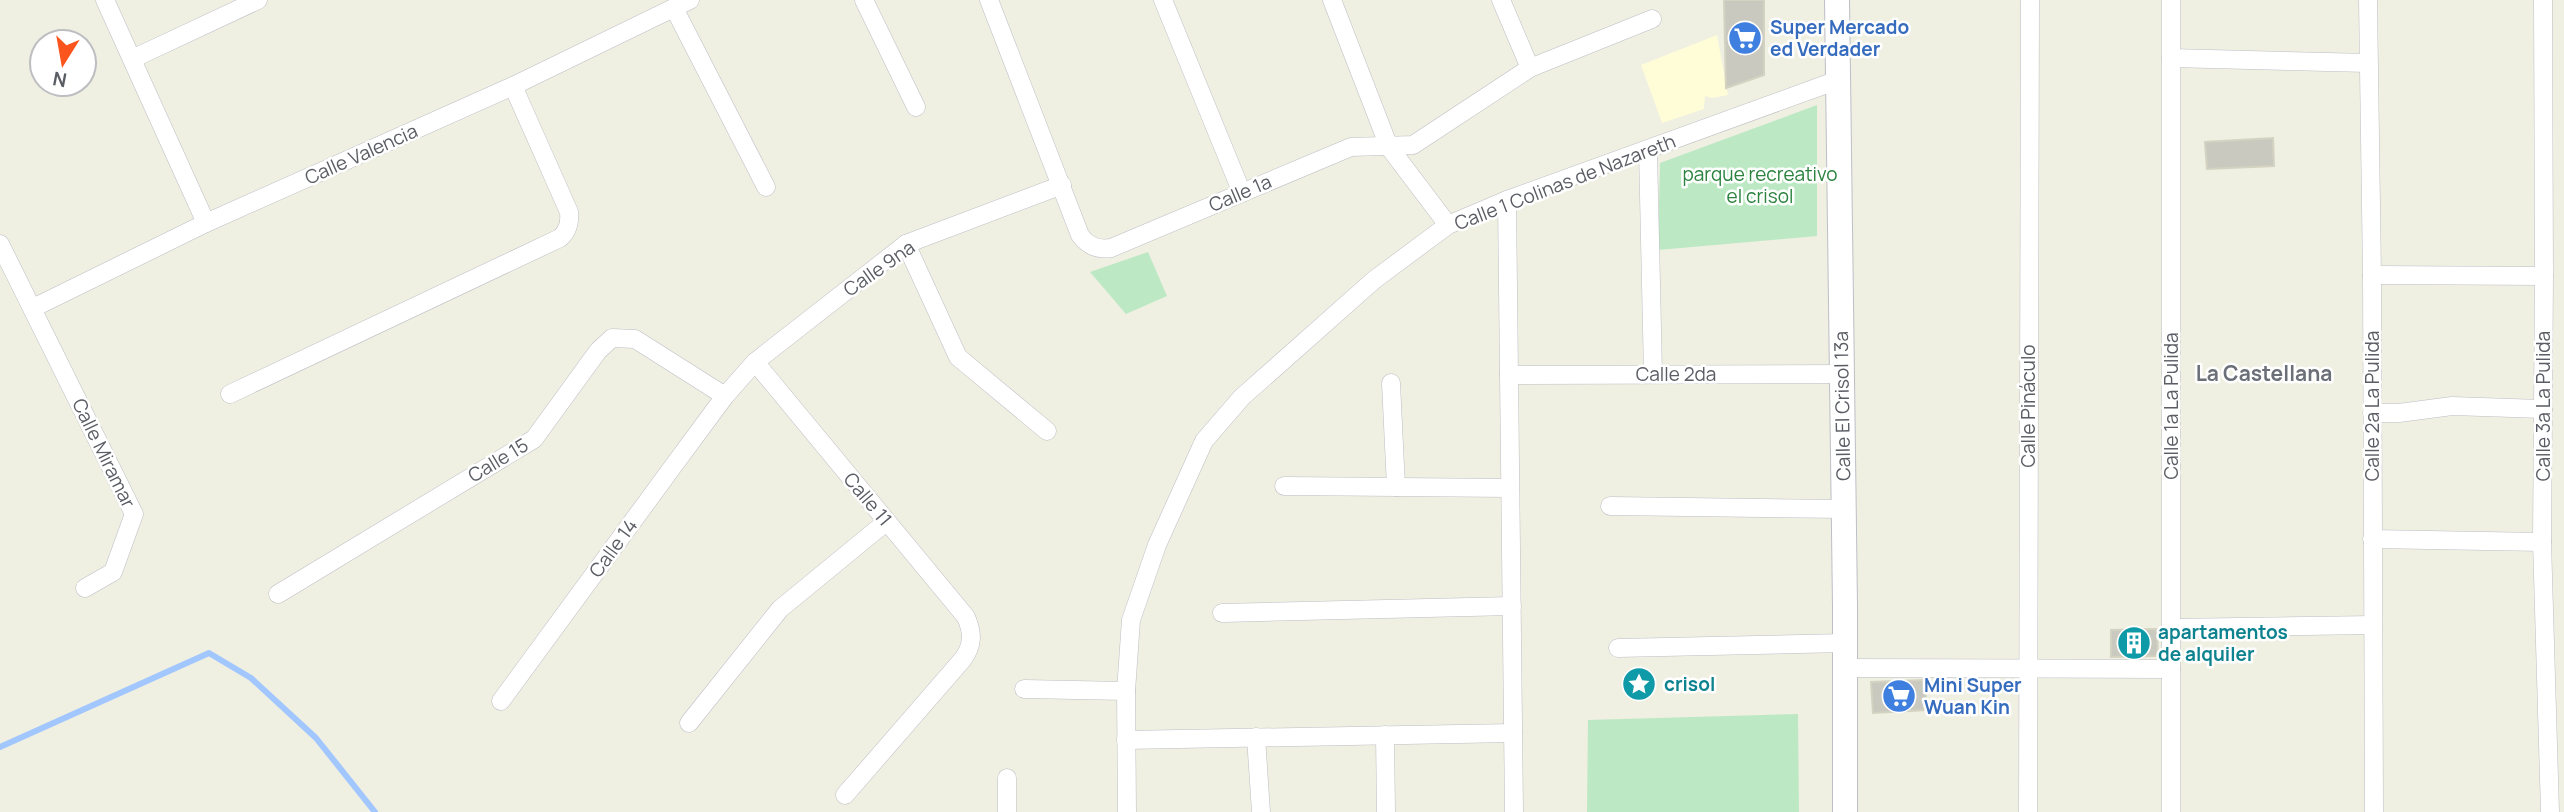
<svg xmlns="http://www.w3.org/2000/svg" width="2564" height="812" font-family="Manrope,sans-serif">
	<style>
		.commercial { fill: #fffdd7 }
		.green { fill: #bce9c4 }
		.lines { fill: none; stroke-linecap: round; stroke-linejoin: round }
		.stream { stroke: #a2c7ff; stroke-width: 6 }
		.building { fill: #cac9bf; stroke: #d4d2c0; stroke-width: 2 }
		.street-casing { stroke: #bdbec5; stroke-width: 19 }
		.secondary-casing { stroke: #bdbfc7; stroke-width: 26 }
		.street { stroke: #fff; stroke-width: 18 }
		.secondary { stroke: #fff; stroke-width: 24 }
		.labels { text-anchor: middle; stroke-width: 5; stroke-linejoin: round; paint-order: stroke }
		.shop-label { font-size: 19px; font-weight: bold; fill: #366cbe; stroke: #fff; text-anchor: start }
		.street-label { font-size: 19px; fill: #5b5d65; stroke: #fff }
		.park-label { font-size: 19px; fill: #2b833f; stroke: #fff }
		.culture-label { font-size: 19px; font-weight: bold; fill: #0d838f; stroke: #fff; text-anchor: start }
		.neighbourhood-label { font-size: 21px; font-weight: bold; fill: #6b6f77; stroke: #fff }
	</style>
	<rect width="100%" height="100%" fill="#efefe2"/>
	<!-- commercial -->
	<polygon class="commercial" points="1717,35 1728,95 1712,98 1705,96 1704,109 1662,123 1641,65"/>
	<!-- green -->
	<g class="green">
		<polygon points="1817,105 1817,236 1658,250 1660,163"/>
		<polygon points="1148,252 1167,296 1126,314 1090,272"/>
		<polygon points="1798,714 1799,812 1587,812 1588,720"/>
	</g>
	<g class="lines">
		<!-- stream -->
		<polyline class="stream" points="0,747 209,653 251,678 316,738 375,812"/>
	</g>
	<!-- building -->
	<g class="building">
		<polygon points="1724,0 1764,0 1764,75 1726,88"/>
		<polygon points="2273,138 2274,166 2207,169 2205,142"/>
		<polygon points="2157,629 2158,656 2111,657 2111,630"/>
		<polygon points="1925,680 1927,710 1873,713 1871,682"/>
	</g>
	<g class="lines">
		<!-- street casing -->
		<g class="street-casing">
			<g id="street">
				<polyline points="105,0 206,223"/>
				<polyline points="864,0 916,107"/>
				<path d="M989,0L1080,235C1088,246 1097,250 1111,248L1351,147L1413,145L1530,68L1652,19"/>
				<polyline points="1163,0 1242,193"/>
				<polyline points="1332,0 1389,147 1448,225"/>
				<polyline points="1501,0 1530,68"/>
				<polyline points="2171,0 2171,812"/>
				<polyline points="2368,0 2372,275 2374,812"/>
				<polyline points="2543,0 2544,276 2542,542 2550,812"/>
				<polyline points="674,8 766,187"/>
				<polyline points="2171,58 2368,63"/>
				<polyline points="132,59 258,0"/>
				<polyline points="1648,150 1653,374"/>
				<polyline points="1507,200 1514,812"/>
				<polyline points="0,244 134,514 113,572 85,588"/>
				<polyline points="906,244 958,357 1047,431"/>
				<polyline points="2372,275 2544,276"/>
				<polyline points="33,308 206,223 513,86 690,0"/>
				<path d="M755,362L966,617C973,633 973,645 963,659L845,795"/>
				<polyline points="1509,375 1842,374"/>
				<polyline points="1391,383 1396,487"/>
				<path d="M230,394L560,238C568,231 570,223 569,212L513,86"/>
				<polyline points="2372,413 2399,413 2452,406 2543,409"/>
				<polyline points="1284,486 1510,488"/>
				<polyline points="1610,506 1844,509"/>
				<polyline points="2372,539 2542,542"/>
				<polyline points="278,594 534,439 598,351 612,338 635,339 725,396"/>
				<polyline points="1222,613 1512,606"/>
				<polyline points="2171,628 2373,625"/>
				<polyline points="1618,648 1845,643"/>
				<polyline points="1845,668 2171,669"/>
				<polyline points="1024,689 1126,691"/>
				<polyline points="501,701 674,465 725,396 755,362 906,244 1062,185"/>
				<polyline points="689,723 780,609 886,522"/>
				<polyline points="1385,735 1386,812"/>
				<polyline points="1256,737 1261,812"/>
				<polyline points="1126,740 1513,733"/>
				<polyline points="1007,812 1007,778"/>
				<polyline points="1127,812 1126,691 1131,620 1157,545 1204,441 1242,397 1374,280 1448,225 1507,200 1838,80"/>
				<polyline points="2028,812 2030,0"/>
			</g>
		</g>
		<!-- secondary casing -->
		<g class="secondary-casing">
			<polyline id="secondary" points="1837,0 1845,606 1845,812"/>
		</g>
		<!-- street -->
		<use href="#street" class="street"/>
		<!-- secondary -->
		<use href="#secondary" class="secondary"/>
	</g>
	<!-- icons -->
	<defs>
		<g id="supermarket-disc" transform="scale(1.75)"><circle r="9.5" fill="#3f7fe0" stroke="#fff"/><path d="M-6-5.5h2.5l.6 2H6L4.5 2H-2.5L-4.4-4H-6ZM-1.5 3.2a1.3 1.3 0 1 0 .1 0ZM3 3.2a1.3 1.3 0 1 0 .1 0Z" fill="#fff"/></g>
		<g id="building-disc" transform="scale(1.75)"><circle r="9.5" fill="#0f9aa8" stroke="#fff"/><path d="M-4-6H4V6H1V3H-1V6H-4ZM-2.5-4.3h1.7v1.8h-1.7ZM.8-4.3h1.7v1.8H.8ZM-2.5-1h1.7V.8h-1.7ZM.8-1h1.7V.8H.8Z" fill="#fff"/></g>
		<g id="sight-disc" transform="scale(1.75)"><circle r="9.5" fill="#0f9aa8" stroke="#fff"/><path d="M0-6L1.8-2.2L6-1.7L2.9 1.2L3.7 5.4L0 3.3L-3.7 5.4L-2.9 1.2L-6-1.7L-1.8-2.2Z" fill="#fff"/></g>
	</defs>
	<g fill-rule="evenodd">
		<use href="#supermarket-disc" x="1745" y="38"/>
		<use href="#building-disc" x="2134" y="643"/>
		<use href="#sight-disc" x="1639" y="684"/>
		<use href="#supermarket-disc" x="1899" y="696"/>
	</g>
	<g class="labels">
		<!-- shop labels -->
		<g class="shop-label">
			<text x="1770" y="34">Super Mercado<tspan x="1770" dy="22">ed Verdader</tspan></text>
			<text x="1924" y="692">Mini Super<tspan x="1924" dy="22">Wuan Kin</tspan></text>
		</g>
		<!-- street labels -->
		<g class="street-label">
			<text transform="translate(361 154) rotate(-24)" y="7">Calle Valencia</text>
			<text transform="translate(1565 182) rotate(-21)" y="7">Calle 1 Colinas de Nazareth</text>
			<text transform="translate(1240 193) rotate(-23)" y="7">Calle 1a</text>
			<text transform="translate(879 268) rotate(-35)" y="7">Calle 9na</text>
			<text x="1676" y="381">Calle 2da</text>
			<text transform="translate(1842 406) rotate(-91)" y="7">Calle El Crisol 13a</text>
			<text transform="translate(2028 406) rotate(-90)" y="7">Calle Pináculo</text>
			<text transform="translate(2171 406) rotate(-90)" y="7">Calle 1a La Pulida</text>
			<text transform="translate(2372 406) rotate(-90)" y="7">Calle 2a La Pulida</text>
			<text transform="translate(2543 406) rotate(-90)" y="7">Calle 3a La Pulida</text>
			<text transform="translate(104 453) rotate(64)" y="7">Calle Miramar</text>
			<text transform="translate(498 460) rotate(-31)" y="7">Calle 15</text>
			<text transform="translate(868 499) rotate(50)" y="7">Calle 11</text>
			<text transform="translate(613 548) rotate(-54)" y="7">Calle 14</text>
		</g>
		<!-- park labels -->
		<g class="park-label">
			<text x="1760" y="181">parque recreativo<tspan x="1760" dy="22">el crisol</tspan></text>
		</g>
		<!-- culture labels -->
		<g class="culture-label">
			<text x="2158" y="639">apartamentos<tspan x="2158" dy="22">de alquiler</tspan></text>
			<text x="1664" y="691">crisol</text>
		</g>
		<!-- neighbourhood labels -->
		<g class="neighbourhood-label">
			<text x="2264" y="381">La Castellana</text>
		</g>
	</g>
	<!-- north arrow -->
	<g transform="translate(63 63) rotate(191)"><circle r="33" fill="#ffffff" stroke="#bdbec1" stroke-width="2"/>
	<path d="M0-5L12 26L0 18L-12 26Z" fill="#fb541c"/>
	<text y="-10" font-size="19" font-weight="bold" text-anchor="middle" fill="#5b5d65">N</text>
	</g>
</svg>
